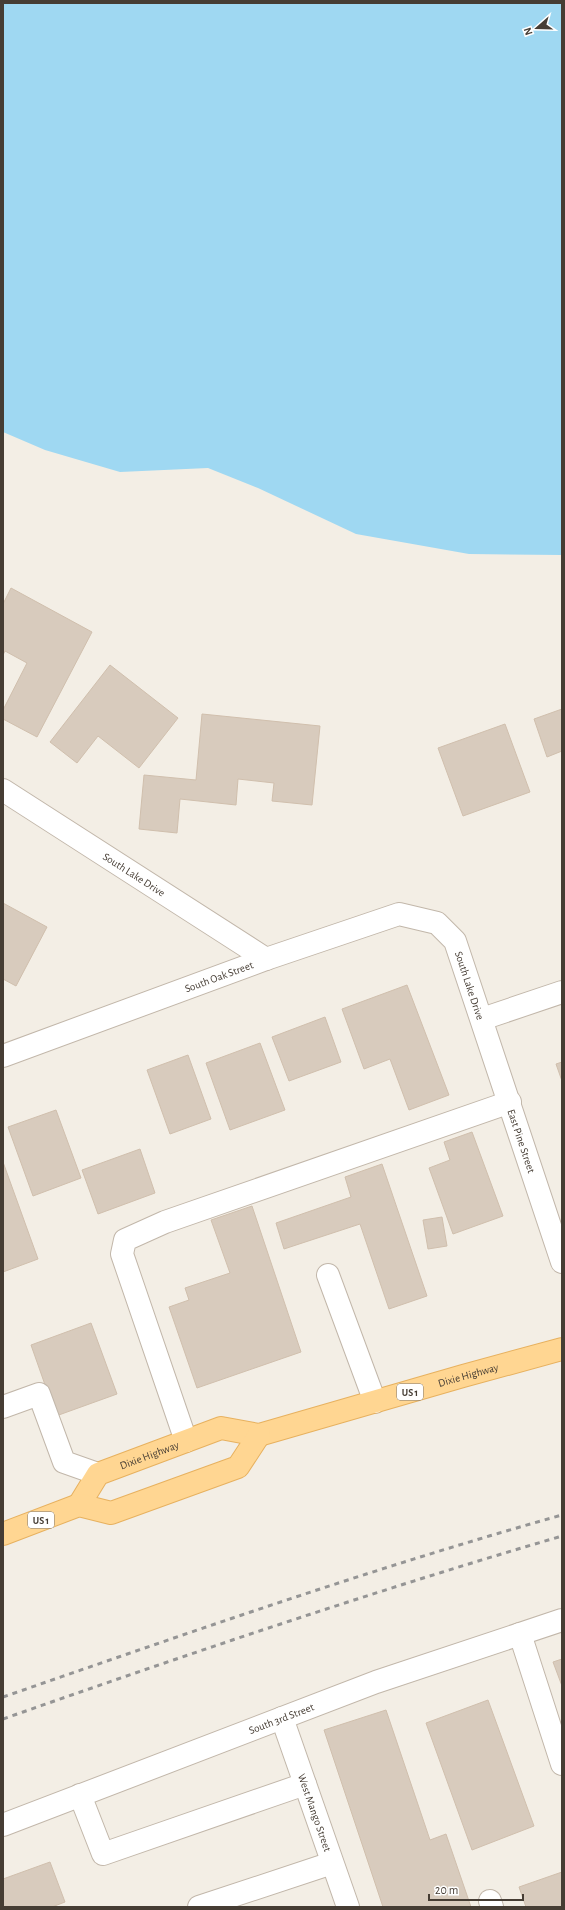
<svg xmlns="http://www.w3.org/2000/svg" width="565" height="1910" font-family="'Alegreya Sans',sans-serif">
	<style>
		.water { fill: #9fd8f2 }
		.building { fill: #d8cbbd; stroke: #d0bfad }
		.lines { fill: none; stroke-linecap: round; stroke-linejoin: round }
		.minor-casing { stroke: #c2b7aa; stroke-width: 24 }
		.major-casing { stroke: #e7b15f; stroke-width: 24 }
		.minor { stroke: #fff; stroke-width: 22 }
		.major { stroke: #ffd692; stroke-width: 22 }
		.rail { stroke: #959595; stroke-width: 3; stroke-dasharray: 5 5; stroke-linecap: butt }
		.labels { text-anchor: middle; stroke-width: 3; stroke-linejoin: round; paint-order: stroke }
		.shield { fill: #fff; stroke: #7e7771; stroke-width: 1 }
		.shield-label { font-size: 10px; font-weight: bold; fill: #463d34 }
		.street-label { font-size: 11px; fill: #463d34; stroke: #fff }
	</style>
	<rect width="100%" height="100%" fill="#f3eee5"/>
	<!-- water -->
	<polygon class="water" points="3,3 562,3 562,555 469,554 356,534 258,488 208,468 120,472 45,450 3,432"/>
	<!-- building -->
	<g class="building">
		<polygon points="11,588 92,632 37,737 3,719 3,710 27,663 5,651 3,655 3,604"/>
		<polygon points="110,665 178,718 139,768 98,736 77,763 50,742"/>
		<polygon points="562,709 562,751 547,757 534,719"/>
		<polygon points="202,714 320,726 312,805 272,801 274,783 238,779 236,805 180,799 177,833 139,829 144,775 196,780"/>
		<polygon points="505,724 530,792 463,816 438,748"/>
		<polygon points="3,903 47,927 16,986 3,979"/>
		<polygon points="407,985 449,1095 409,1110 390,1059 364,1069 342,1009"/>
		<polygon points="325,1017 341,1062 289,1081 272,1037"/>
		<polygon points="260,1043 285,1110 230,1130 206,1063"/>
		<polygon points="188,1055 211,1119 170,1134 147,1070"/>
		<polygon points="562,1062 562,1081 556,1064"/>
		<polygon points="56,1110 81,1178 33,1196 8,1127"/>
		<polygon points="472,1132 503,1216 453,1234 429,1168 450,1160 444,1142"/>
		<polygon points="140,1149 155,1193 98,1214 82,1170"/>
		<polygon points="3,1162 38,1259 3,1272"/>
		<polygon points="382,1164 427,1296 389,1309 360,1224 284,1249 276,1223 351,1197 345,1177"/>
		<polygon points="252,1206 301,1352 197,1388 169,1307 189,1300 185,1288 230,1273 211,1220"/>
		<polygon points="442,1217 447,1246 428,1249 423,1220"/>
		<polygon points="91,1323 117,1394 56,1416 31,1345"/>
		<polygon points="562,1659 562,1686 553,1662"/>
		<polygon points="488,1700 534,1826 472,1850 426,1723"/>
		<polygon points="386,1710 430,1840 446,1834 471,1907 383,1907 324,1730"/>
		<polygon points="50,1862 65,1902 52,1907 3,1907 3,1879"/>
		<polygon points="562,1872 562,1907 526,1907 519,1887"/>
	</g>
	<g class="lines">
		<!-- minor casing -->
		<g class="minor-casing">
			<g id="minor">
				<path id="s1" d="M3,790L266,959"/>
				<polyline points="482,1019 562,992"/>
				<path id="s2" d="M3,1056L266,959L399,914L437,923L455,941L562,1262"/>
				<polyline points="328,1275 375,1402"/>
				<polyline points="3,1407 39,1394 64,1462 98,1474"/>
				<polyline points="186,1441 122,1254 125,1240 165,1222 510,1102"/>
				<polyline points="520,1634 562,1764"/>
				<path id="s3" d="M282,1718L348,1907"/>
				<polyline points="80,1795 103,1854 305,1784"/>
				<path id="s4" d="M3,1825L376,1682L562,1620"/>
				<polyline points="490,1901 492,1907"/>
				<polyline points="199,1907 332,1863"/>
			</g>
		</g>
		<!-- major casing -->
		<g class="major-casing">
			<g id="major">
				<path id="s5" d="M79,1505L98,1474L221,1428L259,1435L463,1376L562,1349"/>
				<polyline points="3,1534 79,1505 111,1513 238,1467 259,1435"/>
			</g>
		</g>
		<!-- minor -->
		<use href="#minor" class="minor"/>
		<!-- major -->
		<use href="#major" class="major"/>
		<!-- rail -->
		<g class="rail">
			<path d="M3,1697C188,1633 373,1568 562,1515"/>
			<path d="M3,1719C188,1654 374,1591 562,1536"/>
		</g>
	</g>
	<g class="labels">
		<!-- shield labels -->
		<g class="shield">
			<rect x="397" y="1384" width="26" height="16" rx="3"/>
			<rect x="28" y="1512" width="26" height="16" rx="3"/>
		</g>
		<g class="shield-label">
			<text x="410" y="1396">US 1</text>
			<text x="41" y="1524">US 1</text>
		</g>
		<!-- street labels -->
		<g class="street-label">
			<text dy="4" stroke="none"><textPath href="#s1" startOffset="156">South Lake Drive</textPath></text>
			<text dy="4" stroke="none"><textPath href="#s2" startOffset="230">South Oak Street</textPath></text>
			<text dy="4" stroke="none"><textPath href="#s2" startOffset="532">South Lake Drive</textPath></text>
			<text dy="4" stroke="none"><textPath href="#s2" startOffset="696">East Pine Street</textPath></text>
			<text dy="4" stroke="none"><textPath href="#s5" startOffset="424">Dixie Highway</textPath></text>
			<text dy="4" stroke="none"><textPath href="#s5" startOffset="91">Dixie Highway</textPath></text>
			<text dy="4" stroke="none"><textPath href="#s4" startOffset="298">South 3rd Street</textPath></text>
			<text dy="4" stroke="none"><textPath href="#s3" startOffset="100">West Mango Street</textPath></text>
		</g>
	</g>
	<!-- border -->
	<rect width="565" height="1910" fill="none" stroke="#463d34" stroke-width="8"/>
	<!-- north arrow -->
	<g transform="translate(537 28) rotate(250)" stroke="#ffffff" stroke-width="3" paint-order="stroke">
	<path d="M0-3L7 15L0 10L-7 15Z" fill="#463d34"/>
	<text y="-6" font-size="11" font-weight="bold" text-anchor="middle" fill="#463d34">N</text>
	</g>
	<!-- scale -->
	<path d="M429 1894v6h94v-6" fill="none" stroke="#463d34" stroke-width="2"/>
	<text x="435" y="1894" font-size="12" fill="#463d34" stroke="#ffffff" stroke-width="3" paint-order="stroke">20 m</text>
</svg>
